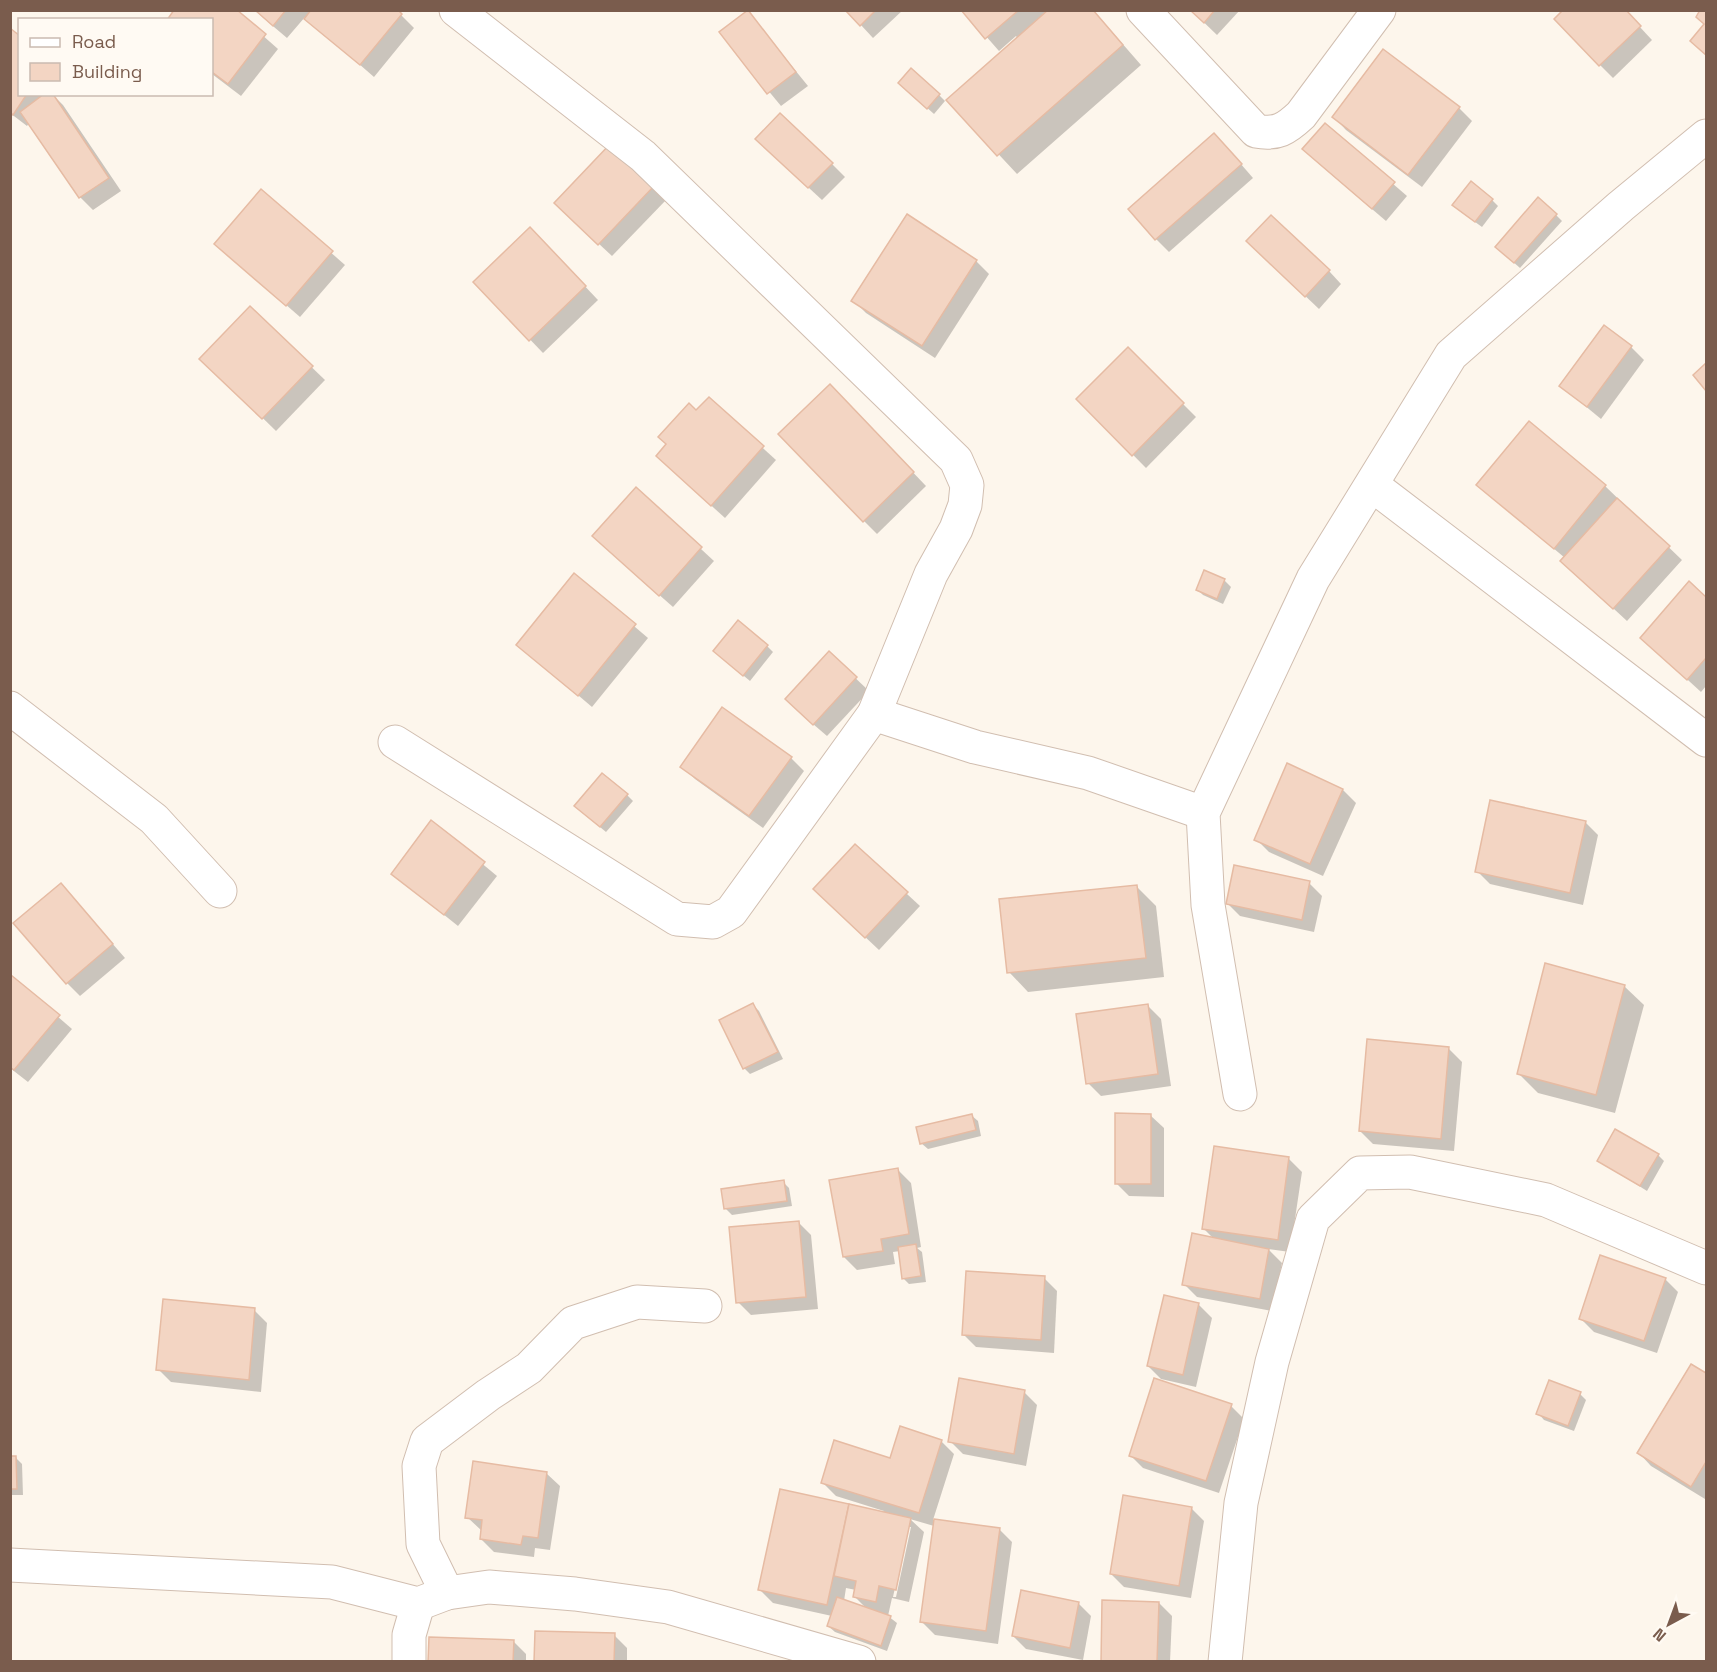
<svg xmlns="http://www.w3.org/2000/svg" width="1717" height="1672" font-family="'Space Grotesk',sans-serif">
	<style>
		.shadow { fill: #0003; fill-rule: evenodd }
		.building { fill: #f3d5c3; stroke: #e6bba3; stroke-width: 1.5 }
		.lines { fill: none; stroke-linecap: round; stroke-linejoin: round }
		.street-casing { stroke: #d1beb0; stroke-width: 35 }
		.street { stroke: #fff; stroke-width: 33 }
	</style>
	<rect width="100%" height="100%" fill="#fdf6ec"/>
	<!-- shadow -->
	<g class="shadow">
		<polygon points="234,10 278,49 241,96 212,74 212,20"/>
		<polygon points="254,10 396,10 414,28 374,77 305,17 287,38"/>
		<polygon points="847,10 903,10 873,38"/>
		<polygon points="963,10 1093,10 1141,65 1017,174 948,100 1018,39 1016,36 999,51"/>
		<polygon points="1191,10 1240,10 1217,35"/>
		<polygon points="1624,10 1652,40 1613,78 1600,65"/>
		<polygon points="1702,10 1706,10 1706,55 1692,41 1705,24"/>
		<polygon points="748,12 808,86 781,106 721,33"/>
		<polygon points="10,30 20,94 52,94 63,105 121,191 93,210 80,197 29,123 27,126 10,113"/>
		<polygon points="906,89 939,95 945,101 934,114"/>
		<polygon points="1459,108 1472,121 1422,187 1346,130 1334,117"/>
		<polygon points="1325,125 1407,196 1386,221 1317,162"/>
		<polygon points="611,145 667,199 612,256 569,216"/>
		<polygon points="1227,148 1253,178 1169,252 1156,239"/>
		<polygon points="770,152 832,164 845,177 822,200"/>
		<polygon points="261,191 345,265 300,317 216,244"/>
		<polygon points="1492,200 1498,206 1482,227 1460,211"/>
		<polygon points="1556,215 1562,221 1520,268 1503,253"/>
		<polygon points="543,242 598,300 543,353 475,282"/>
		<polygon points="1261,254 1329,271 1341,284 1319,309"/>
		<polygon points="976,261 989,274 935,358 866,313 853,300"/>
		<polygon points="250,308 325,380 276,431 202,359"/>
		<polygon points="1631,347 1644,360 1601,419 1561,386"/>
		<polygon points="1128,349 1196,417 1146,468 1078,399"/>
		<polygon points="709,399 776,460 725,518 671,469 697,412"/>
		<polygon points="843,399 926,486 877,534 864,521"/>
		<polygon points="1478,485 1605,486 1682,560 1627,621 1575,573 1565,558"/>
		<polygon points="636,489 714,561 673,607 607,549"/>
		<polygon points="574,575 648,638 592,707 518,644"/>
		<polygon points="1224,580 1231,587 1223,604 1203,595 1197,589"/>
		<polygon points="1689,584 1706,599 1706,686 1701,692 1642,638"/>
		<polygon points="767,646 773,652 750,681 721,657"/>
		<polygon points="829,653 869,691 827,736 799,712"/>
		<polygon points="791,758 804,771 763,828 695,779 682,766"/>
		<polygon points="1343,790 1356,803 1323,876 1269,852 1256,839"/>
		<polygon points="627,795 633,801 606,832 582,812"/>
		<polygon points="432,822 497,876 458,926 393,874"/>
		<polygon points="1585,822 1598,835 1583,905 1490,884 1477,871"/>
		<polygon points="855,846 920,906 879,950 828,902"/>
		<polygon points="1309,883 1322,896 1314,932 1240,916 1227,903"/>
		<polygon points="61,885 125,958 80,996 67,983"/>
		<polygon points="1136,886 1156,906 1164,977 1028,992 1009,972"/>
		<polygon points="12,977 72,1029 28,1082 10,1068"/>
		<polygon points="1624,986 1644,1005 1615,1113 1538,1093 1518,1073"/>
		<polygon points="753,1005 759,1011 783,1059 750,1074 744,1068"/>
		<polygon points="1148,1006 1161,1019 1171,1086 1101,1096 1088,1083"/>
		<polygon points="1449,1049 1462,1062 1454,1151 1373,1144 1360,1131"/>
		<polygon points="971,1115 978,1121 981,1136 928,1149 921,1143"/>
		<polygon points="1150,1115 1164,1128 1164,1197 1129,1196 1116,1183"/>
		<polygon points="1658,1155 1664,1161 1647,1191 1598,1160"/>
		<polygon points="1289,1159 1302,1172 1290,1252 1268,1249 1282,1263 1272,1311 1197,1297 1184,1284 1214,1239 1204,1229"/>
		<polygon points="898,1170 911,1183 921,1247 917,1248 922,1252 926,1282 909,1284 903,1278 900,1251 893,1252 895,1264 857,1270 844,1257"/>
		<polygon points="783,1182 789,1188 792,1206 732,1215 726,1209"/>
		<polygon points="798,1222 811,1235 818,1309 751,1315 738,1302"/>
		<polygon points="1044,1278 1057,1291 1054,1353 976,1347 963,1334"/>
		<polygon points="1665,1279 1678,1292 1657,1353 1594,1332 1581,1319"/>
		<polygon points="1199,1305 1212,1318 1196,1387 1161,1379 1148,1366"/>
		<polygon points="254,1310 267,1323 261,1392 171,1382 158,1369"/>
		<polygon points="1692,1366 1706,1375 1705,1499 1651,1466 1639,1453"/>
		<polygon points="1024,1392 1037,1405 1026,1466 963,1454 950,1441"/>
		<polygon points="1580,1394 1586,1400 1574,1431 1544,1420 1538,1413"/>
		<polygon points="1231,1406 1244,1419 1219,1493 1143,1468 1130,1455"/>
		<path d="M941,1441L954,1454L933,1520L999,1529L1012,1542L998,1644L935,1635L922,1622L934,1526L910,1519L924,1532L909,1602L892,1598L888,1616L897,1623L887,1651L835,1632L828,1626L832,1616L773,1603L760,1590L781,1491L884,1513V1511L836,1496L823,1483ZM908,1527H911L896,1597H893ZM846,1588L856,1590L855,1597L867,1609L844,1601Z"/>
		<polygon points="10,1457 15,1457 22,1464 23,1495 10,1495"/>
		<polygon points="546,1473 560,1486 550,1550 535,1548 534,1557 494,1552 481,1539 482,1531 467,1517"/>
		<polygon points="1191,1508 1204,1521 1191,1598 1124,1587 1111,1574"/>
		<polygon points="1078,1603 1091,1616 1083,1660 1026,1649 1013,1636"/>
		<polygon points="1159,1603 1172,1616 1170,1662 1102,1662"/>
		<polygon points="614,1635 627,1648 627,1662 536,1662"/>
		<polygon points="513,1641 526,1654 526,1662 430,1662"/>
	</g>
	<!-- building -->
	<g class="building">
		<polygon points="174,10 237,10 266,34 228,84 212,72 212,20 167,20"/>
		<polygon points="255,10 286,10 273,26"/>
		<polygon points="311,10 398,10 402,14 360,65 304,19"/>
		<polygon points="748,10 796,72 767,94 719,32"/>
		<polygon points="845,10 876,10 860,26"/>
		<polygon points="961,10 1019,10 985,39"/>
		<polygon points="1048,10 1093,10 1123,45 997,156 946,100"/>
		<polygon points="1190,10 1215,10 1204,23"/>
		<polygon points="1563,10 1626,10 1641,26 1599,66 1554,19"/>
		<polygon points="1700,10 1706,10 1706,55 1690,41 1704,24 1696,17"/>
		<polygon points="10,28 20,36 20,94 27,94 13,115 10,112"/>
		<polygon points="1383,49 1460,107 1408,175 1332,117"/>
		<polygon points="911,68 940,94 927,109 898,83"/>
		<polygon points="44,94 53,94 109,178 79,198 20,112"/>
		<polygon points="780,113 833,163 808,188 755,139"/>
		<polygon points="1325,123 1395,182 1372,209 1302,149"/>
		<polygon points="1214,133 1242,164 1155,240 1128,209"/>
		<polygon points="611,143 655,185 598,245 554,203"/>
		<polygon points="1471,181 1493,199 1475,222 1452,205"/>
		<polygon points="261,189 333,251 286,306 214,244"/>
		<polygon points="1538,197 1557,214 1514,263 1495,247"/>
		<polygon points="907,214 977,260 922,346 851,301"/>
		<polygon points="1271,215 1330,270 1305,297 1246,241"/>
		<polygon points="530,227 586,286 529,341 473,282"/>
		<polygon points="250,306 313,366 262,419 199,359"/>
		<polygon points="1604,325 1632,346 1587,407 1559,386"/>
		<polygon points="1128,347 1184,403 1132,456 1076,399"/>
		<polygon points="1706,363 1706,391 1693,375"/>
		<polygon points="830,384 914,472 863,522 778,434"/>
		<polygon points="709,397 764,446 711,506 656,456 666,444 658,437 689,403 696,410"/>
		<polygon points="1529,421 1606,485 1554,549 1476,485"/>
		<polygon points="636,487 702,547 659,596 592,536"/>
		<polygon points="1617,498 1670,546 1613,609 1560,561"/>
		<polygon points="1204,570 1225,579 1217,599 1196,590"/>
		<polygon points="574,573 636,624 578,696 516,645"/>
		<polygon points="1689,581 1706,597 1706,658 1687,680 1640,638"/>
		<polygon points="738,620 768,645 743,676 713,651"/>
		<polygon points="829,651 857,677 813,725 785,699"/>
		<polygon points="722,707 792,757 749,816 680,767"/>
		<polygon points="1287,763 1343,789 1310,864 1254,840"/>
		<polygon points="602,773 628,794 600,827 574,806"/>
		<polygon points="1490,800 1586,821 1570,893 1475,872"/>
		<polygon points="431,820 485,862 444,915 391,874"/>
		<polygon points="855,844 908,892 865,938 813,889"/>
		<polygon points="1234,865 1310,881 1302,920 1226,904"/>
		<polygon points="61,883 113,944 66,984 13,923"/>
		<polygon points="1137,885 1146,958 1007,973 999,899"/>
		<polygon points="1545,963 1625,985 1596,1095 1517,1074"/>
		<polygon points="11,975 60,1015 14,1070 10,1067"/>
		<polygon points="753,1003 778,1052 743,1069 719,1020"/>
		<polygon points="1148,1004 1158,1074 1086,1084 1076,1014"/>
		<polygon points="1367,1039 1449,1047 1441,1139 1359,1131"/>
		<polygon points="1115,1113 1151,1114 1151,1184 1115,1184"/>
		<polygon points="972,1114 976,1130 920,1144 916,1127"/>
		<polygon points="1615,1129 1659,1154 1640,1186 1597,1161"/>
		<polygon points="1214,1146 1289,1157 1278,1240 1202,1229"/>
		<polygon points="898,1168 909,1234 881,1239 883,1251 843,1257 829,1180"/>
		<polygon points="784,1180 787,1201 724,1209 721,1189"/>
		<polygon points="799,1221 806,1297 736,1303 729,1227"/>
		<polygon points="1192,1233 1269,1249 1260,1299 1182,1285"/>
		<polygon points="916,1244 921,1276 902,1279 898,1247"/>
		<polygon points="1600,1255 1666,1278 1644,1341 1579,1319"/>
		<polygon points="966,1271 1045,1276 1041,1340 962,1335"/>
		<polygon points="1164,1295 1199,1303 1183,1375 1147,1366"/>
		<polygon points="163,1299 255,1308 249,1380 156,1370"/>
		<polygon points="1691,1364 1706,1373 1706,1462 1691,1487 1637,1453"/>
		<polygon points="959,1378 1025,1390 1014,1454 948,1442"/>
		<polygon points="1154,1378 1232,1404 1206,1481 1129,1456"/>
		<polygon points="1549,1380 1581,1392 1568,1426 1536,1414"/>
		<polygon points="900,1426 942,1440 919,1513 821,1483 834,1440 890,1458"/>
		<polygon points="10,1456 16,1456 17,1489 10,1489"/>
		<polygon points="473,1461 547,1472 538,1538 523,1536 521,1545 480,1539 482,1520 465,1518"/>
		<polygon points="780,1489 849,1504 827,1605 758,1590"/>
		<polygon points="1123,1495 1192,1507 1179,1586 1110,1574"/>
		<polygon points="849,1504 911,1518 896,1590 879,1586 876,1602 853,1597 856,1581 834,1576"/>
		<polygon points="934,1519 1000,1528 986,1631 920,1622"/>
		<polygon points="1021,1590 1079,1602 1070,1648 1012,1636"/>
		<polygon points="837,1597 891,1616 881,1646 827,1626"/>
		<polygon points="1102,1600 1159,1602 1157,1662 1101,1662"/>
		<polygon points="535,1631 615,1633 614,1662 534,1662"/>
		<polygon points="429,1637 514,1640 513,1662 428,1662"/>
	</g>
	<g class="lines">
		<!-- street casing -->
		<g class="street-casing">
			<g id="street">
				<path d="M1143,10L1256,131C1277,135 1286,129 1301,115L1379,10"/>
				<polyline points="1372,485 1706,740"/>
				<polyline points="10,708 154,819 220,891"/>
				<polyline points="874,714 975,747 1088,773 1203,813"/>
				<polyline points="395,742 677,919 713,922 731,912 874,714 931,574 956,529 965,505 967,485 956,460 643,156 456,10"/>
				<polyline points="1240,1094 1208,905 1203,813 1313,579 1451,355 1621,206 1706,136"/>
				<polyline points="10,1565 332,1582 418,1604 447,1593 489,1587 575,1594 668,1607 859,1662"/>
				<polyline points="447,1593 423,1544 419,1466 427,1441 488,1395 529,1368 573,1323 637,1302 705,1306"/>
				<polyline points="409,1662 409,1635 418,1604"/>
				<polyline points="1225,1662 1241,1503 1272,1362 1313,1219 1360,1173 1410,1172 1546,1200 1706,1268"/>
			</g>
		</g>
		<!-- street -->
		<use href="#street" class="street"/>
	</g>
	<!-- border -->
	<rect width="1717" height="1672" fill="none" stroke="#7a5c4d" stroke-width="24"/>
	<!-- legend -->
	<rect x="18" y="18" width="195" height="78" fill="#fffaf3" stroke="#cabbb1" stroke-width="1.5"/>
	<rect x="30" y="38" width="30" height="9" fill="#ffffff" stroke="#cabbb1" stroke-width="1.5"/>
	<text x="72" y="48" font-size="18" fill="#7a5c4d">Road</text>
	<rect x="30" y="63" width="30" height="18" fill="#f3d5c3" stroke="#cabbb1" stroke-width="1.5"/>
	<text x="72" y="78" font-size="18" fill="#7a5c4d">Building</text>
	<!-- north arrow -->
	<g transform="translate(1669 1624) rotate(221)" stroke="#fffaf3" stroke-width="4.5" paint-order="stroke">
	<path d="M0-4.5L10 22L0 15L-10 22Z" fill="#7a5c4d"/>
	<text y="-9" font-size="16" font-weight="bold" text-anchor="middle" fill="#7a5c4d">N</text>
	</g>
</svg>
